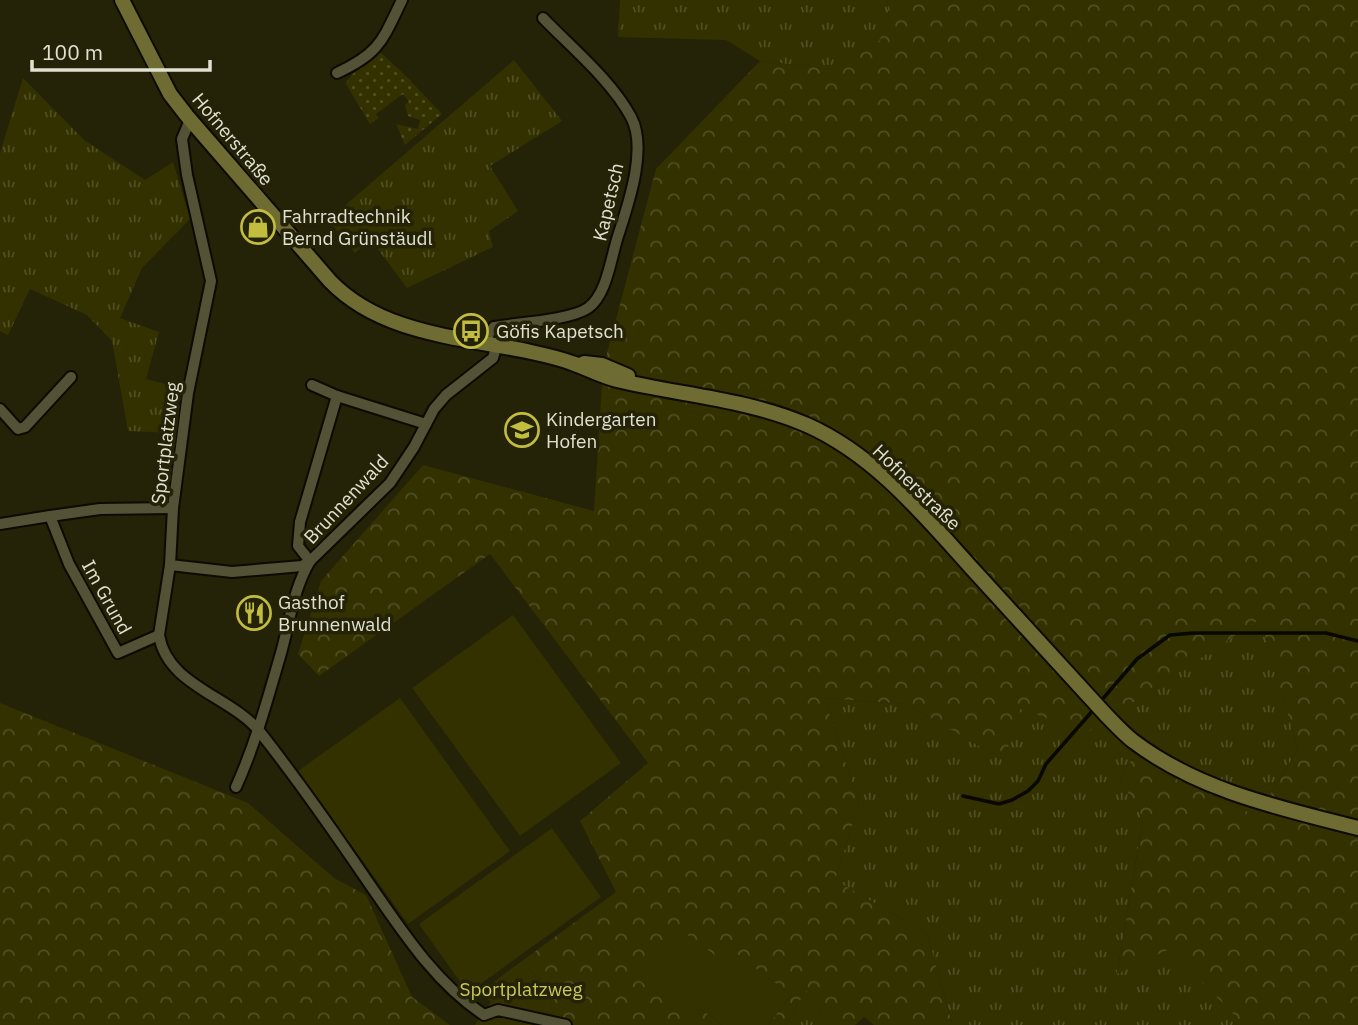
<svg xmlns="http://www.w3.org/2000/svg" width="1358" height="1025" font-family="'IBM Plex Sans',sans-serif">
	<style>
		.grass { fill: url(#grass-tufts) }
		.forest { fill: url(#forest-crowns) }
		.park { fill: #333100 }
		.garden { fill: url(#garden-dots) }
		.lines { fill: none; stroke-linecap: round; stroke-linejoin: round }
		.stream { stroke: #090800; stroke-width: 3.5 }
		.street-casing { stroke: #0d0b00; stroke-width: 14 }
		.secondary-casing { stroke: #0d0b00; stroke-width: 18 }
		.street { stroke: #535236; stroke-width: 10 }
		.secondary { stroke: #6e6c32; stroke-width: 14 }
		.labels { text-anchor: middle; stroke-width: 7; stroke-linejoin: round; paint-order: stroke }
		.street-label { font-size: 19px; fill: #e1e1d1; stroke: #242207 }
		.poi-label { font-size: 19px; fill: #e1e1d1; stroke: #242207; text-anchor: start }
		.park-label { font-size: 19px; fill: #ccc759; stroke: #242207 }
	</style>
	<defs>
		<pattern id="grass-tufts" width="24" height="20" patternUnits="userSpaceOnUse" patternTransform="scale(1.75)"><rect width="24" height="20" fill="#333100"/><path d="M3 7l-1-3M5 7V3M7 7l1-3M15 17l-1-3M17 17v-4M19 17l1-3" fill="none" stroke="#504f24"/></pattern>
		<pattern id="forest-crowns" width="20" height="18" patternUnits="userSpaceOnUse" patternTransform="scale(1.75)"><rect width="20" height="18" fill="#333100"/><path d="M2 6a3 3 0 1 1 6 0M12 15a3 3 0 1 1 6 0" fill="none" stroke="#504f24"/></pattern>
		<pattern id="garden-dots" width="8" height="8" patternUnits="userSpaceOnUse" patternTransform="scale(1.75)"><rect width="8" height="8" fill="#333100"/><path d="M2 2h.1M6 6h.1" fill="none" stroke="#504f24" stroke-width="1.8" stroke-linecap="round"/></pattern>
	</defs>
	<rect width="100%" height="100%" fill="#242207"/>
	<!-- grass -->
	<g class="grass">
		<polygon points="620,0 887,0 889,17 879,42 846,52 831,69 760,61 726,40 618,37"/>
		<polygon points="514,60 562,121 490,166 518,211 489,231 493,247 407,288 371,240 355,253 328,220"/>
		<polygon points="23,78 84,140 145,180 173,162 190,219 142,268 120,318 159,332 146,379 181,388 173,433 128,431 112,341 87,315 30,289 8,335 0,331 0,153"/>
		<polygon points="1260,618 1298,749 1257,816 1132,759 1120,779 1143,817 1117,973 1170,949 1239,1019 1236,1025 949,1025 952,1022 927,934 835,880 859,803 824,698 906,704 1004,760 1020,708 1088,732"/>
		<polygon points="806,990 828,1025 786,1025"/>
	</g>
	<!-- forest -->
	<g class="forest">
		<polygon points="887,0 1358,0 1358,1025 1236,1025 1238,1019 1170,949 1117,974 1143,818 1120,779 1132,759 1257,816 1298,749 1260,619 1088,732 1020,709 1004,760 906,704 824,698 859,803 835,880 927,934 952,1023 949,1025 874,1025 864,1017 855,1025 828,1025 806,990 786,1025 768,1025 791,995 737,955 692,1020 701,1009 722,1025 475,1025 491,1002 550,1014 551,991 522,961 616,892 580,821 648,763 490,554 319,676 298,654 321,581 423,465 594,511 603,368 656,169 760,61 831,69 845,52 879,41 889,17"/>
		<polygon points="0,703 248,803 334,878 366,895 412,997 450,1025 0,1025"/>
	</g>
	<!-- park -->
	<g class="park">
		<polygon points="513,615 621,763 520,836 412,688"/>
		<polygon points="400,698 510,851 408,924 298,771"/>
		<polygon points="552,828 601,897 468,993 419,924"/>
		<polygon points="678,928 728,965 737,954 791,995 768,1025 722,1025 701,1009 693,1020 639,980"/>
		<polygon points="522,961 551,991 550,1014 491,1002 480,992"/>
	</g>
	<!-- garden -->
	<path class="garden" d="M380,52L406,76L442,114L405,145L396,124L418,129L420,120L408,116L405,105L409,102L403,94L376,114L379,118L370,124L346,84C352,69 370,65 380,52Z"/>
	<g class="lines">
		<!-- stream -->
		<g class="stream">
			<polyline points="1100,702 1137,659 1170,635 1194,633 1326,633 1358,641"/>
			<polyline points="963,796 999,804 1012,800 1028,791 1038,781 1046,764 1095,708"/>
		</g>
		<!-- street casing -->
		<g class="street-casing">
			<g id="street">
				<path d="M337,73C380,53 382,41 402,0"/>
				<path d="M190,120L182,139L187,175L211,281L188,393L173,508L170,565L159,635C167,686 231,696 260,732C297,779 332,829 366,879C400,928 434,982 484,1015L498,1010L566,1025"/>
				<path d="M487,343L489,333L494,327C516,323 571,320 588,308C607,295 611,257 618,236C628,205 648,148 631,117C612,81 571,47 543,18"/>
				<polyline points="312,385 337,396 426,424"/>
				<polyline points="0,409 18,429 25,427 71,377"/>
				<polyline points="0,524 50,516"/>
				<polyline points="170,565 232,572 302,566 310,561 390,483 414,447 434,409 446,395 493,358 497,344"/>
				<polyline points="159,635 118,653 69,564 50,516 100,509 173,508"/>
				<path d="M236,787C255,745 268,698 281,653C290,621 293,590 310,561L298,546L300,522L337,396"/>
			</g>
		</g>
		<!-- secondary casing -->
		<g class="secondary-casing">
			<g id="secondary">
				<path d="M122,0L170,94L187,116L330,281C382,335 462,337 531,352C545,355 559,358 572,363C587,368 601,376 617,380C680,395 747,399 807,425C877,456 927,519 977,574C1020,621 1063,668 1106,715C1115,724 1123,733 1133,741C1199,791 1280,808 1358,828"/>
				<polyline points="584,363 602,365 628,376"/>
			</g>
		</g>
		<!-- street -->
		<use href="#street" class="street"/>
		<!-- secondary -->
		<use href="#secondary" class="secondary"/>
	</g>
	<!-- icons -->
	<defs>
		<g id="shop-ring" transform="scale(1.75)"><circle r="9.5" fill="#242207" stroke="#c3bd3f" stroke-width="1.5"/><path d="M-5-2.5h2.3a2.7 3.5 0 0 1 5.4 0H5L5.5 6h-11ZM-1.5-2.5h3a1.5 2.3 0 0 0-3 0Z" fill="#c3bd3f"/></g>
		<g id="bus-ring" transform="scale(1.75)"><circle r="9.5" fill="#242207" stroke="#c3bd3f" stroke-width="1.5"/><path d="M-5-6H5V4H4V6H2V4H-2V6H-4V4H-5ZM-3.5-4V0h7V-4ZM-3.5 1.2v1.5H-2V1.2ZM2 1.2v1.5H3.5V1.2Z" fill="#c3bd3f"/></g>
		<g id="school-ring" transform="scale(1.75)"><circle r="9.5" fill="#242207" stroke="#c3bd3f" stroke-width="1.5"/><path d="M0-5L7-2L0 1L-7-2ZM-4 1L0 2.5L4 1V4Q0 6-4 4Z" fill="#c3bd3f"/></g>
		<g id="restaurant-ring" transform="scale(1.75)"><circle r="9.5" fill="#242207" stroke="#c3bd3f" stroke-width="1.5"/><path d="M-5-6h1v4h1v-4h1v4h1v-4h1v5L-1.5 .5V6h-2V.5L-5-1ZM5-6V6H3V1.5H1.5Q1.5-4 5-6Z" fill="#c3bd3f"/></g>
	</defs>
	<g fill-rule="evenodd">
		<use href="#shop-ring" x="258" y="227"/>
		<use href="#bus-ring" x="471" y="331"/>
		<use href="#school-ring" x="522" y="430"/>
		<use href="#restaurant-ring" x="254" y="613"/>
	</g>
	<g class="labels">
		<!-- street labels -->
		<g class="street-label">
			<text transform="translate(233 139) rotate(50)" y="7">Hofnerstraße</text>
			<text transform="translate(608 202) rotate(-77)" y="7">Kapetsch</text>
			<text transform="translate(165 443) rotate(-83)" y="7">Sportplatzweg</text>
			<text transform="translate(917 487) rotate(44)" y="7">Hofnerstraße</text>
			<text transform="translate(346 499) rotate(-47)" y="7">Brunnenwald</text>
			<text transform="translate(107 597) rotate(61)" y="7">Im Grund</text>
		</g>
		<!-- poi labels -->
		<g class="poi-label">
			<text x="282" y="223">Fahrradtechnik<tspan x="282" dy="22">Bernd Grünstäudl</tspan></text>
			<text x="496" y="338">Göfis Kapetsch</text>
			<text x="546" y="426">Kindergarten<tspan x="546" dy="22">Hofen</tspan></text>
			<text x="278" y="609">Gasthof<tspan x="278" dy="22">Brunnenwald</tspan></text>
		</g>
		<!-- park labels -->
		<g class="park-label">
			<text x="521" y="996">Sportplatzweg</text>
		</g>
	</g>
	<!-- scale -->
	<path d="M32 60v10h178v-10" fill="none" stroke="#e1e1d1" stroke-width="3.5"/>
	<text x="42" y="60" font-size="21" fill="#e1e1d1" stroke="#242207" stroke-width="5" paint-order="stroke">100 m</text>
</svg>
